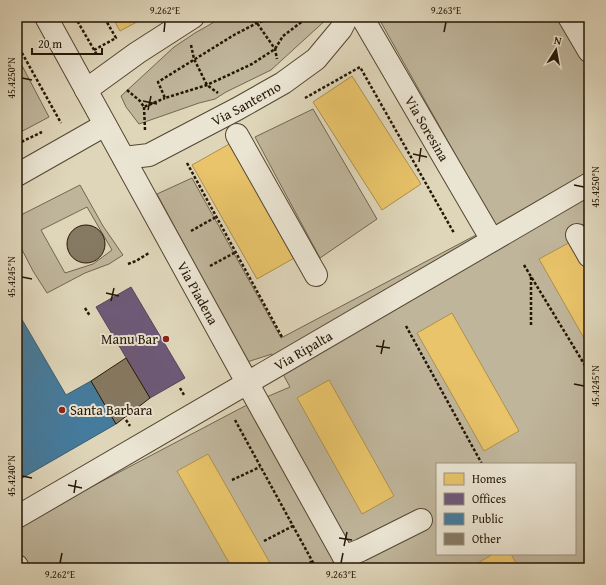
<svg xmlns="http://www.w3.org/2000/svg" width="606" height="585" font-family="'Gentium Book Plus',serif">
	<style>
		.green { fill: #bfb59b; stroke: #726650; fill-rule: evenodd }
		.homes { fill: #e9c46a; stroke: #ae904b }
		.offices { fill: #6d597a; stroke: #574557 }
		.public { fill: #457b9d; stroke: #3b5d6f }
		.building { fill: #867a63; stroke: #251604 }
		.lines { fill: none; stroke-linecap: round; stroke-linejoin: round }
		.minor-casing { stroke: #544632; stroke-width: 24 }
		.path { stroke: #251604; stroke-width: 2.5; stroke-dasharray: 3 2; stroke-linecap: butt }
		.minor { stroke: #eae4d2; stroke-width: 22 }
		.ticks { fill: none; stroke: #251604; stroke-width: 1.5 }
		.poi-dot { fill: #8f2418; stroke: #eae4d2; stroke-width: 1.5 }
		.labels { text-anchor: middle; stroke-width: 4; stroke-linejoin: round; paint-order: stroke }
		.street-label { font-size: 14px; fill: #251604; stroke: #eae4d2 }
		.poi-label { font-size: 14px; fill: #251604; stroke: #eae4d2; text-anchor: end }
		.neatline { fill: none; stroke: #251604; stroke-width: 1.5 }
		.ticks-label { font-size: 10px; text-anchor: middle; fill: #251604 }
	</style>
	<rect width="100%" height="100%" fill="#dfd6ba"/>
	<filter id="stains"><feTurbulence type="fractalNoise" baseFrequency=".005" numOctaves="4"/><feColorMatrix values="0 0 0 0 .2 0 0 0 0 .09 0 0 0 0 .02 0 0 0 .5 -.17"/></filter>
	<radialGradient id="worn" r=".72"><stop offset=".6" stop-color="#630" stop-opacity="0"/><stop offset="1" stop-color="#630" stop-opacity=".3"/></radialGradient>
	<!-- green -->
	<g class="green">
		<polygon points="223,17 329,17 271,70 226,92 215,99 199,103 139,124 126,107 121,96 174,47 195,33"/>
		<path d="M378,17H589V222L579,227L589,224V568H17V526L243,407L290,387L272,354L247,362L157,194L192,178L281,338L495,225ZM437,464H575V554H437Z"/>
		<polygon points="17,56 49,117 17,134"/>
		<polygon points="313,109 377,219 320,258 255,137"/>
		<path d="M80,185L103,226L123,255L109,264L85,273L47,293L33,271L17,240V217ZM87,207L112,250L93,264L65,273L41,230Z"/>
	</g>
	<!-- homes -->
	<g class="homes">
		<polygon points="112,17 146,17 120,31"/>
		<polygon points="352,76 421,184 382,210 313,102"/>
		<polygon points="231,143 296,257 257,279 192,165"/>
		<polygon points="576,239 589,262 589,347 539,259"/>
		<polygon points="452,313 519,431 484,451 417,333"/>
		<polygon points="329,380 394,496 362,514 297,398"/>
		<polygon points="208,454 270,563 261,568 232,568 177,471"/>
		<polygon points="493,554 511,554 519,568 472,568 471,567"/>
	</g>
	<!-- offices -->
	<polygon class="offices" points="131,287 185,378 150,398 96,307"/>
	<!-- public -->
	<polygon class="public" points="17,311 66,395 91,381 116,424 17,481"/>
	<!-- building -->
	<g class="building">
		<circle cx="86" cy="244" r="19"/>
		<polygon points="126,358 150,398 116,424 91,381"/>
	</g>
	<g class="lines">
		<!-- minor casing -->
		<g class="minor-casing">
			<g id="minor">
				<path id="s1" d="M46,17L260,406L350,568"/>
				<path id="s2" d="M362,17L492,240"/>
				<polyline points="569,17 589,51"/>
				<polyline points="86,90 137,53 193,17"/>
				<polyline points="237,135 316,275"/>
				<path id="s3" d="M124,158L149,155L237,109L283,83L316,59L341,29L347,17"/>
				<polyline points="17,175 105,125"/>
				<polyline points="577,235 589,256"/>
				<path id="s4" d="M17,517L589,184"/>
				<polyline points="344,557 361,550 421,520"/>
				<polyline points="17,566 18,568"/>
			</g>
		</g>
		<!-- path -->
		<g class="path">
			<polyline points="75,17 97,55"/>
			<polyline points="250,17 257,23 275,49 277,59"/>
			<polyline points="277,17 257,23 234,35 158,82 165,98 207,85 252,64 275,49 283,36 308,17"/>
			<polyline points="17,44 61,123"/>
			<polyline points="191,45 194,59 207,85 218,93"/>
			<polyline points="94,50 116,38 104,17"/>
			<polyline points="127,90 140,101 144,107 165,98"/>
			<polyline points="305,98 360,67 454,233"/>
			<polyline points="144,107 145,130"/>
			<polyline points="17,144 42,132"/>
			<polyline points="187,163 282,337"/>
			<polyline points="191,231 216,217"/>
			<polyline points="128,264 136,261 149,253"/>
			<polyline points="524,265 589,372"/>
			<polyline points="210,266 236,252"/>
			<polyline points="85,308 90,316"/>
			<polyline points="531,325 531,275"/>
			<polyline points="406,326 482,464"/>
			<polyline points="180,388 184,395"/>
			<polyline points="126,420 130,426"/>
			<polyline points="235,420 316,568"/>
			<polyline points="232,480 260,467"/>
			<polyline points="264,541 293,526"/>
			<polyline points="309,568 311,561"/>
		</g>
		<!-- minor -->
		<use href="#minor" class="minor"/>
	</g>
	<!-- ticks -->
	<path class="ticks" d="M164,32L165,22M444,32L446,22M22,78L32,80M143,101L157,104M148,110L151,96M413,154L427,157M419,162L421,148M574,185L584,187M22,277L32,279M106,293L119,296M111,301L114,288M376,346L390,348M381,354L384,340M574,384L584,386M22,476L32,478M68,485L82,488M74,493L76,480M339,538L352,540M344,546L347,532M60,563L62,553M341,563L343,553"/>
	<!-- markers -->
	<g class="poi-dot">
		<circle cx="166" cy="339" r="4"/>
		<circle cx="62" cy="410" r="4"/>
	</g>
	<g class="labels">
		<!-- street labels -->
		<g class="street-label">
			<text dy="5" stroke="none"><textPath href="#s3" startOffset="135">Via Santerno</textPath></text>
			<text dy="5" stroke="none"><textPath href="#s2" startOffset="129">Via Soresina</textPath></text>
			<text dy="5" stroke="none"><textPath href="#s1" startOffset="315">Via Piadena</textPath></text>
			<text dy="5" stroke="none"><textPath href="#s4" startOffset="331">Via Ripalta</textPath></text>
		</g>
		<!-- poi labels -->
		<g class="poi-label">
			<text x="158" y="344">Manu Bar</text>
			<text x="70" y="415" text-anchor="start">Santa Barbara</text>
		</g>
	</g>
	<!-- margin -->
	<rect width="606" height="585" fill="none" stroke="#dfd6ba" stroke-width="44"/>
	<!-- legend -->
	<rect x="436" y="463" width="140" height="92" fill="#eae4d2" stroke="#9b9280"/>
	<rect x="444" y="473" width="20" height="12" fill="#e9c46a" stroke="#9b9280"/>
	<text x="472" y="483" font-size="12" fill="#251604">Homes</text>
	<rect x="444" y="493" width="20" height="12" fill="#6d597a" stroke="#9b9280"/>
	<text x="472" y="503" font-size="12" fill="#251604">Offices</text>
	<rect x="444" y="513" width="20" height="12" fill="#457b9d" stroke="#9b9280"/>
	<text x="472" y="523" font-size="12" fill="#251604">Public</text>
	<rect x="444" y="533" width="20" height="12" fill="#867a63" stroke="#9b9280"/>
	<text x="472" y="543" font-size="12" fill="#251604">Other</text>
	<!-- north arrow -->
	<g transform="translate(556 50) rotate(11)" stroke="#eae4d2" stroke-width="3" paint-order="stroke">
	<path d="M0-3L7 15L0 10L-7 15Z" fill="#251604"/>
	<text y="-6" font-size="11" font-weight="bold" text-anchor="middle" fill="#251604">N</text>
	</g>
	<!-- scale -->
	<path d="M32 48v6h70v-6" fill="none" stroke="#251604" stroke-width="2"/>
	<text x="38" y="48" font-size="12" fill="#251604" stroke="#eae4d2" stroke-width="3" paint-order="stroke">20 m</text>
	<rect x="22" y="22" width="562" height="541" class="neatline"/>
	<g class="ticks-label">
		<text x="165" y="14">9.262°E</text>
		<text x="446" y="14">9.263°E</text>
		<text transform="translate(11 78) rotate(-90)" y="4">45.4250°N</text>
		<text transform="translate(595 187) rotate(-90)" y="4">45.4250°N</text>
		<text transform="translate(11 277) rotate(-90)" y="4">45.4245°N</text>
		<text transform="translate(595 386) rotate(-90)" y="4">45.4245°N</text>
		<text transform="translate(11 476) rotate(-90)" y="4">45.4240°N</text>
		<text x="60" y="578">9.262°E</text>
		<text x="341" y="578">9.263°E</text>
	</g>
	<rect width="100%" height="100%" filter="url(#stains)"/>
	<rect width="100%" height="100%" fill="url(#worn)"/>
</svg>
